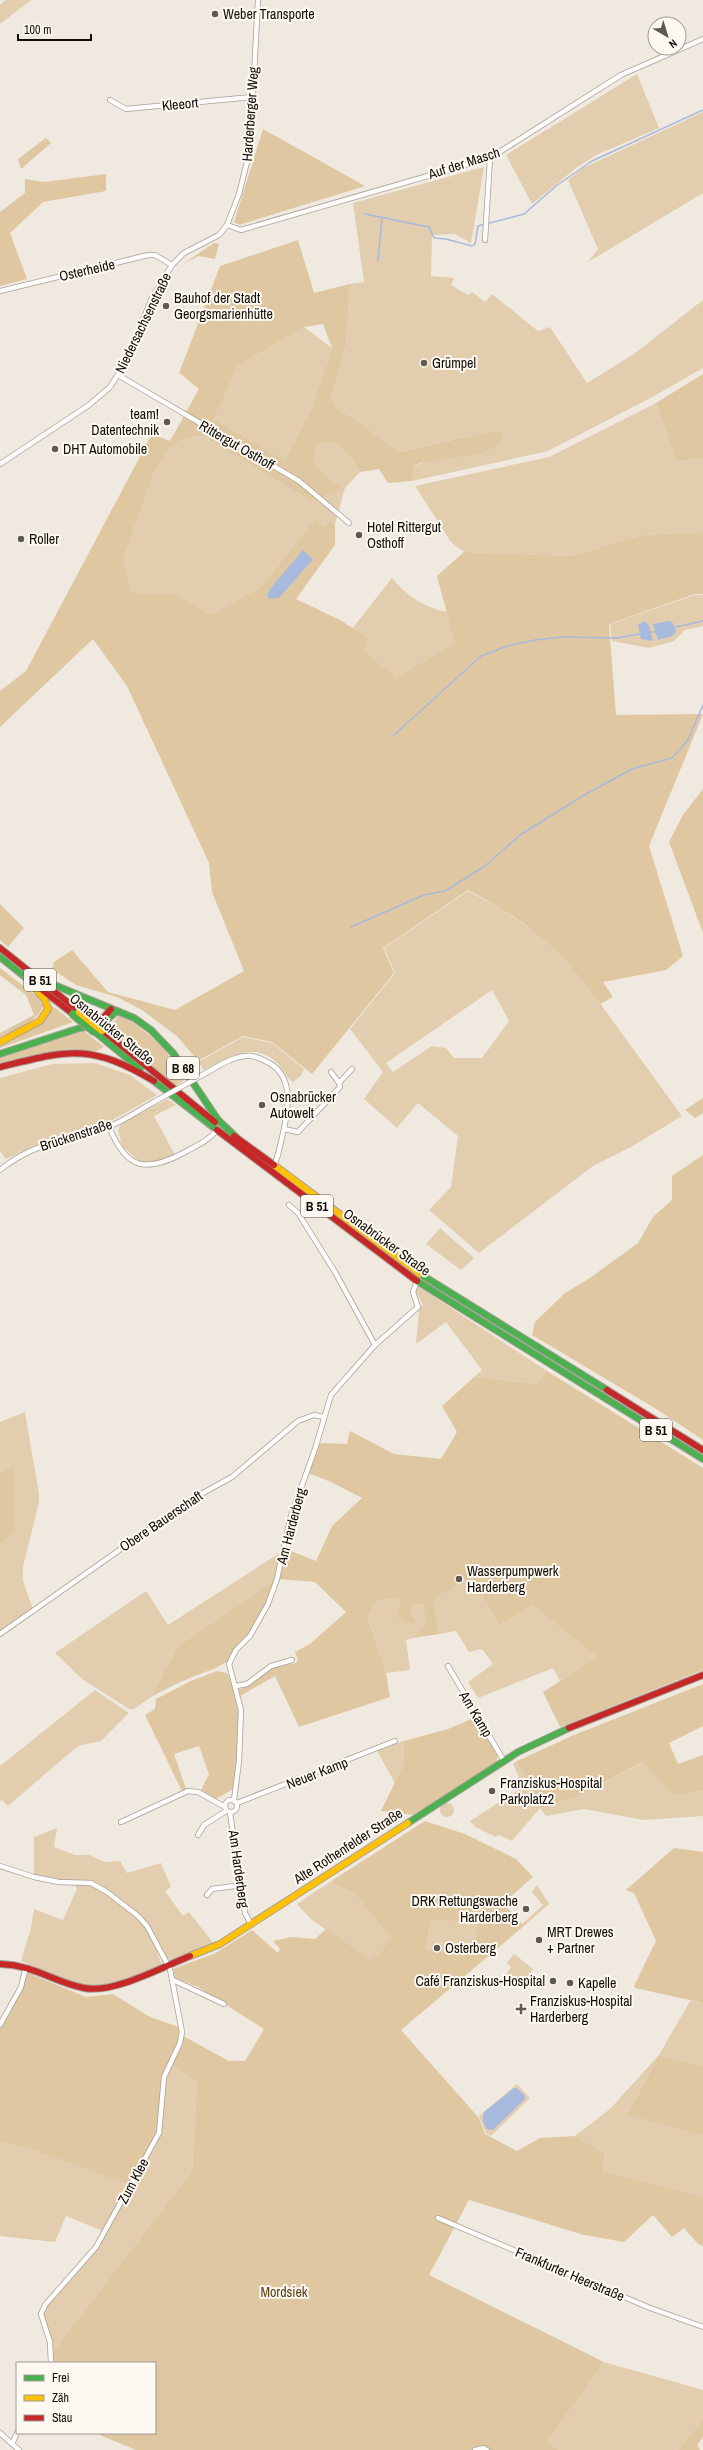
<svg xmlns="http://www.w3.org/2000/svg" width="703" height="2450" font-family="'Archivo Narrow',sans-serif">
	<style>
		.green { fill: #e2ceaf; fill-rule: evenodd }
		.forest { fill: #dfc7a1; fill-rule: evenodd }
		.water { fill: #a8b9de }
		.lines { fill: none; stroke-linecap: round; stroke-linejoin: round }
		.stream { stroke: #a8b9de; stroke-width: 1.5 }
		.street-casing { stroke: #a6a199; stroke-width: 6 }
		.fast-casing { stroke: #a6a199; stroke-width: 8 }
		.slow-casing { stroke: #a6a199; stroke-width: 8 }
		.jam-casing { stroke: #a6a199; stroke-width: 8 }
		.street { stroke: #fdfcfa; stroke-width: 4.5 }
		.fast { stroke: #4caf50; stroke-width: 6 }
		.slow { stroke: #ffc107; stroke-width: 6 }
		.jam { stroke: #c62828; stroke-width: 6 }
		.street-bridge-casing { stroke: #a6a199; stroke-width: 6; stroke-linecap: butt }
		.fast-bridge-casing { stroke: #a6a199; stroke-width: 10; stroke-linecap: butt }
		.slow-bridge-casing { stroke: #a6a199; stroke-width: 10; stroke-linecap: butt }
		.street-bridge { stroke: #fdfcfa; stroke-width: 4.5 }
		.fast-bridge { stroke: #4caf50; stroke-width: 8 }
		.slow-bridge { stroke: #ffc107; stroke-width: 8 }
		.poi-dot { fill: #5e5953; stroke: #fdf9f2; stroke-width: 1.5 }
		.labels { text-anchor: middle; stroke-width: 4; stroke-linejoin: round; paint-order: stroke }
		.shield { fill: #fdf9f2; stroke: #57534e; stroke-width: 1 }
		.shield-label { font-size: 13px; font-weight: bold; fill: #100c07 }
		.poi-label { font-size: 14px; fill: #100c07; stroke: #fdf9f2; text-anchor: start }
		.street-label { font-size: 14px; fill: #100c07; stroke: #fdf9f2 }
		.park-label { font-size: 14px; fill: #5b4112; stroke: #fdf9f2 }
	</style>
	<rect width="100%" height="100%" fill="#f0e9df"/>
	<!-- green -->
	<g class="green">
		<polygon points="6,0 31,0 0,24 0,5"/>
		<polygon points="637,74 659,128 596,155 576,168 532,204 506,155"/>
		<polygon points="703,112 703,193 588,262 598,249 568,180 583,168"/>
		<polygon points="484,167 471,243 455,234 432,235 431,276 454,278 451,285 468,295 472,292 485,302 492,294 538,331 550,327 587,383 634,354 703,300 703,368 656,395 548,451 412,481 411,472 413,467 498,430 397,452 355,419 336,408 331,398 346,345 350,284 364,282 353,203"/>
		<path d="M304,327L332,348L311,410L275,478L345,488L328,478L314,461L317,446L325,441C342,445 351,457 360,472L345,488L335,524L329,521L325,527L315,519L260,588L210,614L175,594L132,593L123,560L154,472L169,449L178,442L191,437L203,436L274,478L283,461L212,419L238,366Z"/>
		<polygon points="656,403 677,462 703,458 703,532 642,535 571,556 464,552 451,542 415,486 549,457"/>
		<path d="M392,578C407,596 424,608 448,612L455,643L396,677L363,650L352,629Z"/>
		<polygon points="695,595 703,595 703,626 685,630 674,641 649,648 612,641 610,624"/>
		<path d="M468,891L499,907L546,940L581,977L682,1116L631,1147L593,1166L479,1253L429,1210L451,1187L458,1136L418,1103L397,1128L364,1099L383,1072L350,1029L395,973L384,948ZM492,990L509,1021L482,1058H454L446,1048L432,1046L393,1072L386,1063Z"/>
		<path d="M243,1037L272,1043L304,1069L301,1076L293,1082C287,1079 283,1068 277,1063C255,1040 226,1058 204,1070L198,1062Z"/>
		<polygon points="95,1063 130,1075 157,1095 109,1122 47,1140 6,1159 0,1151 0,1078 52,1064"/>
		<polygon points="167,1099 176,1105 154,1116 175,1155 160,1161 140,1162 122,1146 118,1130 121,1124"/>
		<polygon points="440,1228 474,1258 461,1270 426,1244"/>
		<polygon points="419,1287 547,1371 537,1384 474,1377 482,1370 446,1322 416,1344 419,1310 423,1305 415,1290"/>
		<polygon points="25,1412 39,1494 39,1502 23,1567 23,1581 33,1609 0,1631 0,1544 14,1533 14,1468 0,1472 0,1422"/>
		<polygon points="286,1549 277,1579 178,1646 151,1697 134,1709 129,1709 82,1679 55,1653 146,1591 168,1625"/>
		<polygon points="472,1578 499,1625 533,1606 599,1657 560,1681 553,1668 478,1698 468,1682 493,1664 482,1649 469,1652 456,1631 439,1634 434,1598"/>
		<polygon points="401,1598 415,1622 410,1606 425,1604 426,1624 413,1638 406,1640 410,1670 386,1673 367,1614 376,1601"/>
		<polygon points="95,1690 129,1713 101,1741 78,1746 8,1806 2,1800 0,1801 0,1766"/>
		<polygon points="404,1741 403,1766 395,1783 377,1751"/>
		<polygon points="517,1761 541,1808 576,1797 644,1762 673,1795 703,1791 703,1816 644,1820 584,1809 546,1816 540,1808 512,1841 499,1835 496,1837 475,1827 470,1821 523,1787 513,1764"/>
		<circle cx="447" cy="1810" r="7"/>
		<path d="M57,1828L54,1847L75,1855H89L105,1862L120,1861L127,1873L161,1863L171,1887L165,1891L183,1916L189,1912L214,1944L173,1960L167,1959C150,1922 146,1916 112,1895L147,1926L162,1965L113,1984L99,1986H82L21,1961L31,1928L34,1909L63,1920L77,1889L74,1883L34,1876V1837Z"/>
		<polygon points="330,1882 354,1893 392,1937 382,1951 370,1960 312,1920 297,1904"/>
		<polygon points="537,1885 549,1904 524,1926 522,1924 543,1905 532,1892"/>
		<polygon points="431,1920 477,1920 475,1944 455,1945 452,1952 426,1950"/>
		<polygon points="514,1954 533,1969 520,1987 505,1976 511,1967 507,1963"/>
		<polygon points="690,2001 703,2003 703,2067 659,2055 627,2115 703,2136 703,2197 603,2171 605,2153 575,2136 610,2109 659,2055"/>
		<polygon points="171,2063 197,2082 192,2171 51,2354 41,2314 45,2305 96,2247 105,2232 66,2216 55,2242 0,2236 0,2141 32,2149 164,2077"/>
		<polygon points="517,2084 530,2098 491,2136 486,2133 479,2116"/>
		<polygon points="604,2362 703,2390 703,2419 678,2450 559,2450 547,2442"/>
	</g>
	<!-- forest -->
	<g class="forest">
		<polygon points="263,129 365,186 239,225 234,222"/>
		<polygon points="46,138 51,143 21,169 18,159"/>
		<polygon points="106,174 106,191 43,202 10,233 27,279 0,286 0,212 25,193 25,179 44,182"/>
		<path d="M298,240L314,293L350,284L346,345L331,398L336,408L355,419L398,452L498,430L502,435L501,443L483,453L420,463L413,467L412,481L388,483L379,469L360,472C351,457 342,445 325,441L317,446L314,461L328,478L345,488L312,501L203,436L191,437L178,442L169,449L154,472L123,560L132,593L175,594L210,614L260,588L315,519L325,527L329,521L335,524V545L296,599L340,620L368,638L363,650L396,677L455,643L437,576L464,552L571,556L642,535L703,532V594H695L609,624L616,715L703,714L649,846L683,956L666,970L603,982L613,997L600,1004C563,950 526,920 468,890L383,948L394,973L312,1074L272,1042L243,1036L198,1061L178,1037L142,1010L117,997L76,985L52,969L54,962L72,950L108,992L175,1010L244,971L212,892L209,863L127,686L93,639L0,727V691L26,671L152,434L170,441L199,389L179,373L220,266ZM323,324L332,348L311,410L284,461L213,419L238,366L304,327Z"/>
		<polygon points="214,243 219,244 215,259 198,256 183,264"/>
		<polygon points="703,374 703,458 677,462 656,403"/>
		<polygon points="703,789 703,933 669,842 683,815"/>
		<polygon points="0,904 24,928 8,947 0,940"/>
		<path d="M0,968L38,997L43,1006C38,1023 14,1030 0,1037V1033L34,1015L26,995L0,975Z"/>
		<polygon points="50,1004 73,1022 0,1048 0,1045 39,1024"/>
		<path d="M119,1015C149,1030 168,1051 186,1079L175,1086L105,1028L112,1025Z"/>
		<polygon points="84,1031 104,1047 96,1051 69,1049 0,1065 0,1058"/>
		<polygon points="703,1098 703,1113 695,1118 685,1110"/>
		<polygon points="703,1155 703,1440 658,1410 532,1335 535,1322 565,1293 590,1278 638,1243 653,1217 672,1200 672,1176"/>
		<path d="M547,1371L703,1468V1670L560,1727L543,1692L598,1657L533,1606L499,1625L472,1578L434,1598L439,1634L413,1638L426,1624L424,1604L410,1606L415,1622L406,1623L397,1616L401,1598L376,1601L367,1615L386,1673L390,1697L299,1727L275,1676L240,1696L239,1690L250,1685L274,1667L296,1663L298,1660L295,1652L310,1644L346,1612L315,1582L277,1579C266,1608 253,1641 229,1660C218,1669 203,1672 190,1678C177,1683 164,1690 151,1697L178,1646L277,1579L286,1549L316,1561L332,1526L362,1498L331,1482L308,1473L320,1443L347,1444L350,1431L394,1454L441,1459L457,1432L442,1406L474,1377L537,1384Z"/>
		<polygon points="14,1467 14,1533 0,1544 0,1472"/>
		<path d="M217,1671L227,1673C246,1708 239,1751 233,1789L216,1799L201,1790L209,1774L199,1746L174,1754L186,1789L182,1791L145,1715L155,1709L156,1699L191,1681Z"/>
		<polygon points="703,1684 703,1726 669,1743 678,1764 703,1755 703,1791 673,1795 643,1762 576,1797 541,1808 517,1761 574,1735"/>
		<polygon points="476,1717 498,1756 496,1762 414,1815 381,1811 403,1766 404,1741 448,1729"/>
		<path d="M425,1821L465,1834L516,1859L533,1877L503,1903L524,1926L401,2030L479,2118L485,2134L517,2151L540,2138L575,2136L605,2153L603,2171L703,2197V2246L698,2244L684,2228L672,2237L653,2215L624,2242L584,2235L469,2200L429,2275L604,2362L547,2442L559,2450H136L95,2433H155V2363H51V2354L192,2171L197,2082L171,2064L164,2077L159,2133L131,2185L32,2149L0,2141V2029L28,1973L86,1997L113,1994L150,2017L179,2027V2041L183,2036L229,2061H245L264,2029L198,1987L175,1978L173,1969L216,1953L252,1930L278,1953L280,1949L273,1941L291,1937L315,1939L326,1929L370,1959L382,1951L391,1937L354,1893L330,1882ZM431,1920L477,1921L475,1944L455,1945L452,1952L426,1950Z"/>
		<polygon points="674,1848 703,1852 703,2003 635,1988 634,1986 656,1941 634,1893 626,1890"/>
		<polygon points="659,2055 703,2067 703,2136 627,2115"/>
		<polygon points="703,2419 703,2437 697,2445 700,2450 678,2450"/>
	</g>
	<!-- water -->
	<g class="water">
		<polygon points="303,550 313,559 279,598 269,599 267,595 270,589"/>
		<polygon points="645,621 649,625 653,641 641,639 638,625"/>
		<polygon points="668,621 673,623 676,632 672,636 658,640 653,624"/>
		<path d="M514,2088H517L525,2096L524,2100L493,2130H489C484,2127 481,2119 484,2112Z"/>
	</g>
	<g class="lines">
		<!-- stream -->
		<g class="stream">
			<polyline points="365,214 429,227 434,238 446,239 472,246 475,244 478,226 524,214 556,186 592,161 703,110"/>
			<polyline points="378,261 382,217"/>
			<polyline points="676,627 703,621"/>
			<polyline points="651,632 656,632"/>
			<polyline points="393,736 481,656 507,646 535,640 563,637 617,638 640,634"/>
			<polyline points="351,927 424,895 445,891 485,866 520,835 586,794 632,769 672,758 688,740 703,705"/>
		</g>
		<!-- street casing -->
		<g class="street-casing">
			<g id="street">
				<polyline points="110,100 126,109 252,97"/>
				<polyline points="227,225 241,230 490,158 621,75 703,39"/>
				<polyline points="485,240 490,158"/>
				<polyline points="0,291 148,255 155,255 172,265"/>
				<polyline points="118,375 299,481 349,523"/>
				<polyline points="0,464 89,405 110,387 126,362 152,298 172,265 184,253 219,235 227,225 239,194 250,150 258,0"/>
				<polyline points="331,1072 339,1083"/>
				<path d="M206,1073C218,1066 232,1057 246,1056C254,1055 262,1059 269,1063C297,1078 287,1117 281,1142C279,1149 278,1158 274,1165"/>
				<path d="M109,1126C126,1171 147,1173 187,1151C198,1145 209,1140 217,1130"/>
				<polyline points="284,1129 298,1132 340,1087 339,1083 352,1069"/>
				<path d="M0,1170C34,1142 68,1140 108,1127C124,1121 139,1110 154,1102"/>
				<polyline points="289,1205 298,1213 335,1272 375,1345"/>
				<polyline points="0,1634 192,1499 232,1477 298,1421 314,1415 324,1417"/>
				<polyline points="448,1666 504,1761"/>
				<polyline points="236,1686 247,1684 271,1666 292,1660"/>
				<polyline points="234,1800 239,1761 241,1710 229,1664 236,1650 250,1636 268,1604 277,1579 290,1519 315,1449 331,1395 375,1345 418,1307 413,1292 417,1281"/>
				<circle cx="231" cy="1806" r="6"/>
				<polyline points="237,1803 395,1741"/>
				<polyline points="230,1813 245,1913 251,1924"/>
				<polyline points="121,1822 188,1791 198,1792 225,1807"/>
				<polyline points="198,1835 204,1825 226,1811"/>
				<polyline points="0,1866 34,1877 59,1882 91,1883 107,1892 138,1916 147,1926 170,1969 182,2032 180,2043 164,2077 159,2133 96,2247 45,2305 41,2314 50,2342 51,2363"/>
				<polyline points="207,1895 212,1889 242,1885"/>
				<polyline points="173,1980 224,2004"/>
				<polyline points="0,2025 21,1987 26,1967"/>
				<polyline points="438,2218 650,2308 703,2327"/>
				<polyline points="0,2433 19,2450"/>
				<polyline points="12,2444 17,2433"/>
				<polyline points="475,2450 484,2448 487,2450"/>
			</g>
		</g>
		<!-- fast casing -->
		<g class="fast-casing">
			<g id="fast">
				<polyline points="0,957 29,980"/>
				<polyline points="35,977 134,1018 151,1030 173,1053 218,1120 237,1138"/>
				<polyline points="95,1032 140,1069"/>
				<polyline points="0,1054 80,1028 102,1024 117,1011"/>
				<polyline points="150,1078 217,1130"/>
				<polyline points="420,1274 607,1390"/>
				<polyline points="417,1281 703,1459"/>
				<polyline points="408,1823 518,1752 569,1728"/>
			</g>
		</g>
		<!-- slow casing -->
		<g class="slow-casing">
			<g id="slow">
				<polyline points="0,1042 40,1021 48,1009 45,1000 26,977"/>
				<polyline points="274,1165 420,1274"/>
				<polyline points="190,1956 220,1944 408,1823"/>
			</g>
		</g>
		<!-- jam casing -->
		<g class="jam-casing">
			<g id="jam">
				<polyline points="0,948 80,1012"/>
				<polyline points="41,989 73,1014"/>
				<polyline points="92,1021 104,1017 111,1009"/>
				<polyline points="102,1030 215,1122"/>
				<path d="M0,1067C69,1050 90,1043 154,1081"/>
				<polyline points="217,1130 417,1281"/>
				<polyline points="234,1136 274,1165"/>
				<polyline points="607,1390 703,1450"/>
				<polyline points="569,1728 703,1675"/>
				<path d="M0,1964C35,1965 53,1982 84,1988C113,1994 162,1967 190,1956"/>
			</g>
		</g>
		<!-- street -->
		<use href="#street" class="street"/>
		<!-- fast -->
		<use href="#fast" class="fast"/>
		<!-- slow -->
		<use href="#slow" class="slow"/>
		<!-- jam -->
		<use href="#jam" class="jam"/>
		<!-- street-bridge casing -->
		<g class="street-bridge-casing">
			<polyline id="street-bridge" points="154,1102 206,1073"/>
		</g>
		<!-- fast-bridge casing -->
		<g class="fast-bridge-casing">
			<polyline id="fast-bridge" points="73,1014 95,1032"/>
		</g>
		<!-- slow-bridge casing -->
		<g class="slow-bridge-casing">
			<polyline id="slow-bridge" points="80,1012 102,1030"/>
		</g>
		<!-- street-bridge -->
		<use href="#street-bridge" class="street-bridge"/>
		<!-- fast-bridge -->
		<use href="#fast-bridge" class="fast-bridge"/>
		<!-- slow-bridge -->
		<use href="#slow-bridge" class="slow-bridge"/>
	</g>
	<!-- markers -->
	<g class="poi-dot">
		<circle cx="215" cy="14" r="4"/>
		<circle cx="166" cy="306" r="4"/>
		<circle cx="424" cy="363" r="4"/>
		<circle cx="167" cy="422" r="4"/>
		<circle cx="55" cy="449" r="4"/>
		<circle cx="359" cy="535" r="4"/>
		<circle cx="21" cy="539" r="4"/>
		<circle cx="262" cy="1105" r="4"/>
		<circle cx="459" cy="1579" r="4"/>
		<circle cx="492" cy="1791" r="4"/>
		<circle cx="526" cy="1909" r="4"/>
		<circle cx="539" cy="1940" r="4"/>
		<circle cx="437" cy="1948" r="4"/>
		<circle cx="553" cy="1981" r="4"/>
		<circle cx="570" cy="1983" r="4"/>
		<path d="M519 2003h4v4h4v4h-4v4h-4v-4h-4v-4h4z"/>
	</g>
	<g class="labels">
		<!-- shield labels -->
		<g class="shield">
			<rect x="24" y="969" width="32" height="22" rx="3"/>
			<rect x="167" y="1057" width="32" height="22" rx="3"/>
			<rect x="301" y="1195" width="32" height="22" rx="3"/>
			<rect x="640" y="1419" width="32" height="22" rx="3"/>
		</g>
		<g class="shield-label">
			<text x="40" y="985">B 51</text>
			<text x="183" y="1073">B 68</text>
			<text x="317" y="1211">B 51</text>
			<text x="656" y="1435">B 51</text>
		</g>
		<!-- poi labels -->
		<g class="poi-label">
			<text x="223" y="19">Weber Transporte</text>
			<text x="174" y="303">Bauhof der Stadt<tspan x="174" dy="16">Georgsmarienhütte</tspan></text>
			<text x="432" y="368">Grümpel</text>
			<text x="159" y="419" text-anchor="end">team!<tspan x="159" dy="16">Datentechnik</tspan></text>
			<text x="63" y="454">DHT Automobile</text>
			<text x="367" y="532">Hotel Rittergut<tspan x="367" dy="16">Osthoff</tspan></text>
			<text x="29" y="544">Roller</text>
			<text x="270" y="1102">Osnabrücker<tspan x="270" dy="16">Autowelt</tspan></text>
			<text x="467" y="1576">Wasserpumpwerk<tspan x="467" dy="16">Harderberg</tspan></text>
			<text x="500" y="1788">Franziskus-Hospital<tspan x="500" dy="16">Parkplatz2</tspan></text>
			<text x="518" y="1906" text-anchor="end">DRK Rettungswache<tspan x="518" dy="16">Harderberg</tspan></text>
			<text x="547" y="1937">MRT Drewes<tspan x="547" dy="16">+ Partner</tspan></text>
			<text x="445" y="1953">Osterberg</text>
			<text x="545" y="1986" text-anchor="end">Café Franziskus-Hospital</text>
			<text x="578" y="1988">Kapelle</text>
			<text x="530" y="2006">Franziskus-Hospital<tspan x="530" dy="16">Harderberg</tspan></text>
		</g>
		<!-- street labels -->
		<g class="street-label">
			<text transform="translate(180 104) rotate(-6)" y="5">Kleeort</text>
			<text transform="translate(250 114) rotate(-86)" y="5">Harderberger Weg</text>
			<text transform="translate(464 163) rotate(-18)" y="5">Auf der Masch</text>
			<text transform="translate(87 270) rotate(-13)" y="5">Osterheide</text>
			<text transform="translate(143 323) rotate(-64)" y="5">Niedersachsenstraße</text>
			<text transform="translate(237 445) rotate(30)" y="5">Rittergut Osthoff</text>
			<text transform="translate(112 1029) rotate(39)" y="5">Osnabrücker Straße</text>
			<text transform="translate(76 1135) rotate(-18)" y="5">Brückenstraße</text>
			<text transform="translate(387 1242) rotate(36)" y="5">Osnabrücker Straße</text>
			<text transform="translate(161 1521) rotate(-34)" y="5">Obere Bauerschaft</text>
			<text transform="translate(291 1526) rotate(-75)" y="5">Am Harderberg</text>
			<text transform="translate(476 1714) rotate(59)" y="5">Am Kamp</text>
			<text transform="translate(317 1773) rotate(-21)" y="5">Neuer Kamp</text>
			<text transform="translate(348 1846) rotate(-33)" y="5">Alte Rothenfelder Straße</text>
			<text transform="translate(239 1869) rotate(82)" y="5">Am Harderberg</text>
			<text transform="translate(133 2181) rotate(-62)" y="5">Zum Klee</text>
			<text transform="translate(570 2274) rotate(23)" y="5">Frankfurter Heerstraße</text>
		</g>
		<!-- park labels -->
		<g class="park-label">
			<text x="284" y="2297">Mordsiek</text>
		</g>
	</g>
	<!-- legend -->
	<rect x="16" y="2362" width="140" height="72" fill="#fdf9f2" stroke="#9e9a94"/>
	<rect x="24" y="2375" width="20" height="6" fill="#4caf50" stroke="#9e9a94"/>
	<text x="52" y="2382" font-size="12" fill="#100c07">Frei</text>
	<rect x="24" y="2395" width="20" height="6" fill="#ffc107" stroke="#9e9a94"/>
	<text x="52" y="2402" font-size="12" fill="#100c07">Zäh</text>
	<rect x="24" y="2415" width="20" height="6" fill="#c62828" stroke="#9e9a94"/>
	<text x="52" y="2422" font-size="12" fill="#100c07">Stau</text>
	<!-- north arrow -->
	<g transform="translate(667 36) rotate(142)"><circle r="19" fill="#fdf9f2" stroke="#9e9a94"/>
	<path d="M0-3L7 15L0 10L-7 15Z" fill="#5e5953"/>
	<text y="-6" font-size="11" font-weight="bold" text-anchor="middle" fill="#100c07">N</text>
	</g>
	<!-- scale -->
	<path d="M18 34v6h73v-6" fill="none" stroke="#100c07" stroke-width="2"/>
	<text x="24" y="34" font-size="12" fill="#100c07" stroke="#fdf9f2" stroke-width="3" paint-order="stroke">100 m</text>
</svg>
